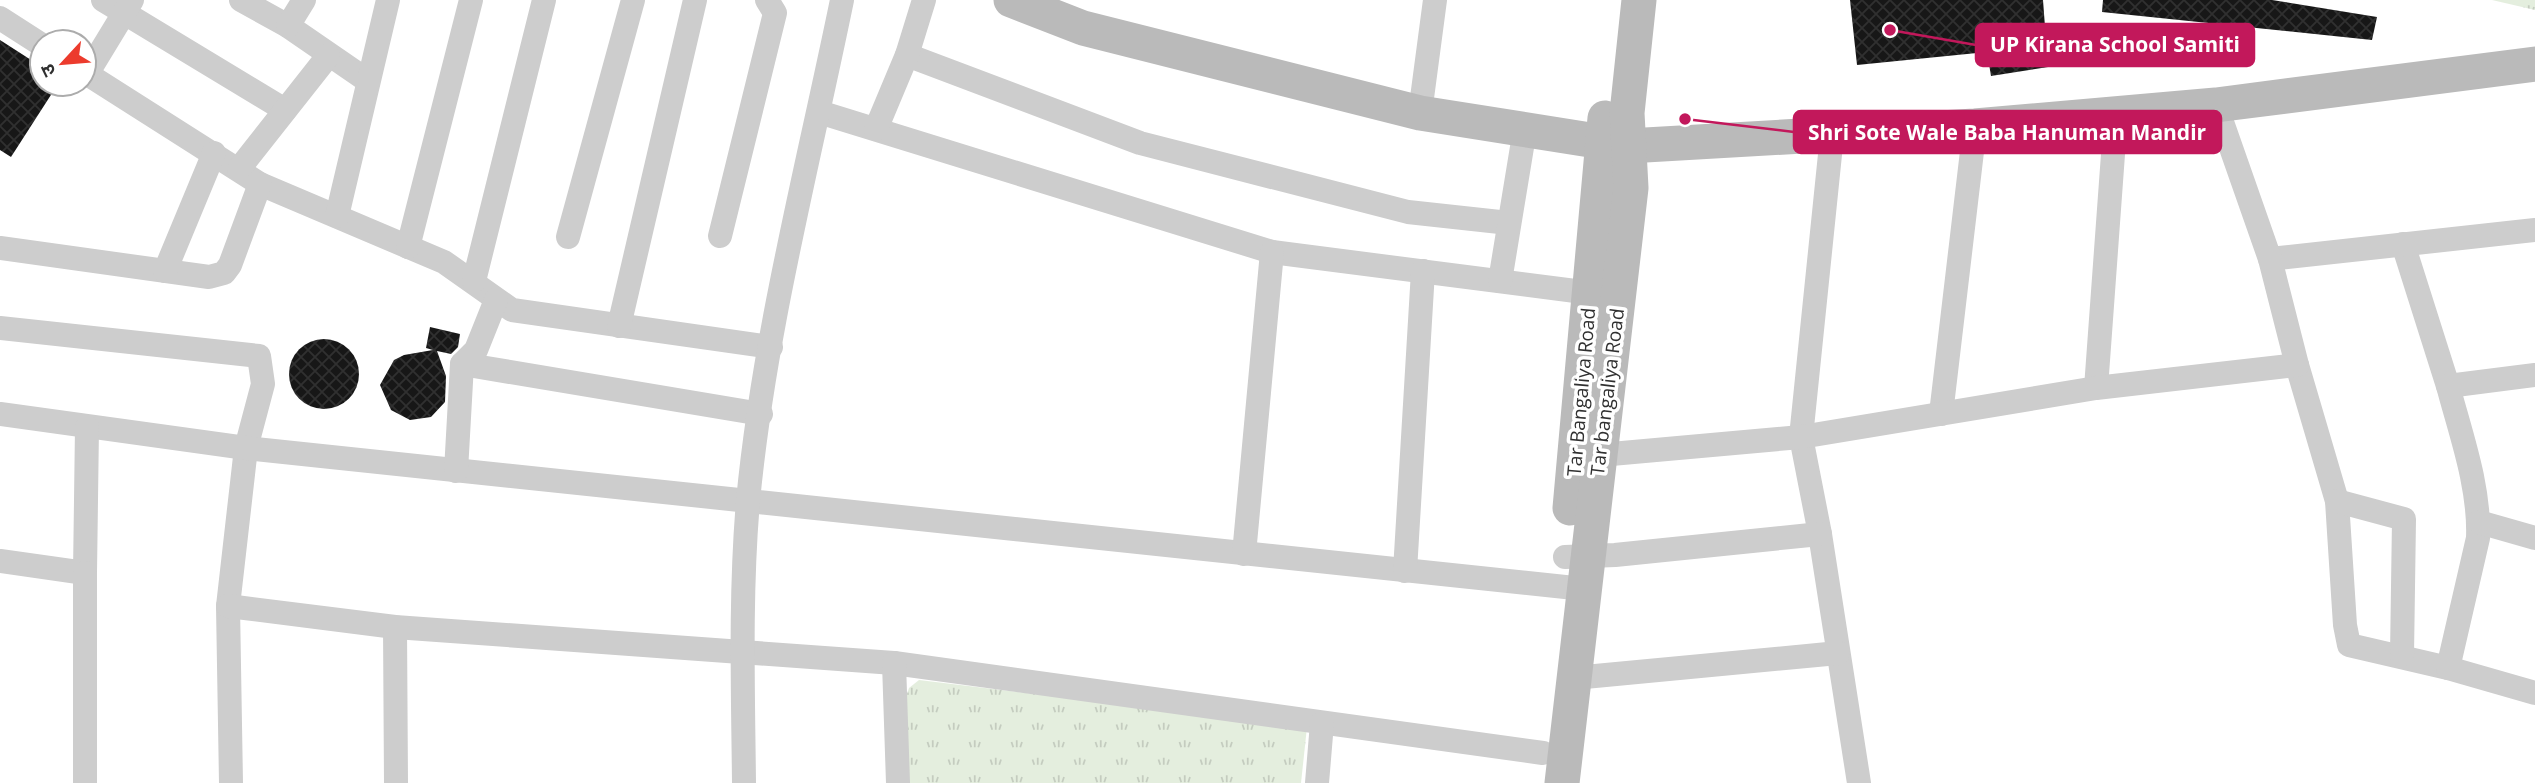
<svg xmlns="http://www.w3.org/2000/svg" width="2535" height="783" font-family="'Open Sans','Noto Sans Devanagari',sans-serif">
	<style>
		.park { fill: url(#park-tufts) }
		.building { fill: url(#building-cross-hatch) }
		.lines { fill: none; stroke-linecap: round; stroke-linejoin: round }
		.street { stroke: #cdcdcd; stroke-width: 24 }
		.secondary { stroke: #bababa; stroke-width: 35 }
		.labels { text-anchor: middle; stroke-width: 7; stroke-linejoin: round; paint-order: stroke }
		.street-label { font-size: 19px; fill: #303030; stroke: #fff }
		.leader { fill: none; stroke: #c2185b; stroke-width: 2.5 }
		.callout-dot { fill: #c2185b; stroke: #fff; stroke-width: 2.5 }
		.callout { fill: #c2185b; stroke: #c2185b; stroke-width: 2.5 }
		.callout-label { font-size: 21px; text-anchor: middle; font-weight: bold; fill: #fff }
	</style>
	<defs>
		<pattern id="park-tufts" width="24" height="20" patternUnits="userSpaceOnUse" patternTransform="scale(1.75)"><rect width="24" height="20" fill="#e4eede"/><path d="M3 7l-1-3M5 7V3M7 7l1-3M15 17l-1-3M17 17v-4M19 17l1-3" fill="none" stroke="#c4ccbf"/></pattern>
		<pattern id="building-cross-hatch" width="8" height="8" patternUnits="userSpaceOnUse" patternTransform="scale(1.75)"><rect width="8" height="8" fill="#171717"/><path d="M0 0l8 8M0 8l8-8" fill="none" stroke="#303030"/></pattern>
	</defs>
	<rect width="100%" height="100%" fill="#fff"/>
	<!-- park -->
	<g class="park">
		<polygon points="2492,0 2535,0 2535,10"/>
		<polygon points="919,680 1307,727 1301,783 908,783 906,697 909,688"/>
	</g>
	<!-- building -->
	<g class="building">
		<polygon points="1850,0 2043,0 2048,67 1991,76 1987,52 1857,65"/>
		<polygon points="2103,0 2272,0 2377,17 2372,40 2102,12"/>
		<polygon points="0,40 42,67 42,84 58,84 11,157 0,150"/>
		<polygon points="430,327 460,334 458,347 451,354 437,351 446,376 445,402 431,417 410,420 391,410 380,385 394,360 404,355 433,350 426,348"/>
		<circle cx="324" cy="374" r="35"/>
	</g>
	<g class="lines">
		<!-- street -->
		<g class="street">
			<polyline points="103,0 285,110"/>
			<polyline points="241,0 288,26 368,81"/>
			<polyline points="0,18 42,45"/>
			<polyline points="288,26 304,0"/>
			<polyline points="907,55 1140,143 1408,212 1509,223"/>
			<polyline points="84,72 260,184 444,262 512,310 771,347"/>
			<polyline points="87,74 132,0"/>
			<polyline points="819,112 1272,252 1591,293"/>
			<polyline points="1420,113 1435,0"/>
			<polyline points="876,129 907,55 924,0"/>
			<polyline points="1832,135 1801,437 1820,534 1859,783"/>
			<polyline points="239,169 328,56"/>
			<polyline points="337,216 388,0"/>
			<polyline points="720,236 775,13 767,0"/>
			<polyline points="568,237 633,0"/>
			<polyline points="2403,244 2448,386"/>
			<polyline points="408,247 471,0"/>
			<polyline points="0,248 209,277 224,273 230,265 260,184"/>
			<polyline points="2270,259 2535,230"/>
			<polyline points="165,271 214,153"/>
			<polyline points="474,281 544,0"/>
			<polyline points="1500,281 1525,129"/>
			<polyline points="619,326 695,0"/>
			<polyline points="0,328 259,356 263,384 246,448 228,606 231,783"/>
			<polyline points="462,364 761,414"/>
			<polyline points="2297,365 2337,501 2345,625 2349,645 2448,668"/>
			<path d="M2535,375L2448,386C2461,435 2480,487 2478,538L2448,668L2535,693"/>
			<polyline points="2096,388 2116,113"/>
			<polyline points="0,414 246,448 1584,589"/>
			<polyline points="1941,414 1975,126"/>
			<polyline points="1600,455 1801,437 2096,388 2297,365 2270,259 2216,105"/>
			<polyline points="456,471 462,364 476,350 496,300"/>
			<polyline points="2337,501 2404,519 2402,655"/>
			<polyline points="2479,522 2535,538"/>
			<polyline points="1244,554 1272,252"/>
			<polyline points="1565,557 1615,555 1820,534"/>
			<polyline points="0,561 85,573 87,427"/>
			<polyline points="1405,571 1423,271"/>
			<polyline points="228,606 395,627 894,663 1543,753"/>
			<polyline points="395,627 396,783"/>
			<polyline points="894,663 898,783"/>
			<polyline points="1574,678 1838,653"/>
			<polyline points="85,783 85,573"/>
			<path d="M744,783C743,689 740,595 748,501C764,333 808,166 842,0"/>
			<polyline points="1317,783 1322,723"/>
		</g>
		<!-- secondary -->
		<g class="secondary">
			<polyline points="1011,0 1083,28 1420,113 1628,146 1975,126 2216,105 2535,64"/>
			<polyline points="1570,508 1605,118"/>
			<polyline points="1562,783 1631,188 1627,113 1639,0"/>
		</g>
	</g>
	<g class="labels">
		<!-- street labels -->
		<g class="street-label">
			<text transform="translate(1581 392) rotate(-85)" y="7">Tar Bangaliya Road</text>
			<text transform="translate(1607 392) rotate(-83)" y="7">Tar bangaliya Road</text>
		</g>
	</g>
	<!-- callouts -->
	<path class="leader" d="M1890 30L1976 45M1685 119L1794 132"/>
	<g class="callout-dot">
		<circle cx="1890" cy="30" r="7"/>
		<circle cx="1685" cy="119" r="7"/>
	</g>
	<g class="callout">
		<rect x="1976" y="24" width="278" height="42" rx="7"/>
		<rect x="1794" y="111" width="427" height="42" rx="7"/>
	</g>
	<g class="callout-label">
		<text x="2115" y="52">UP Kirana School Samiti</text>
		<text x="2007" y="140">Shri Sote Wale Baba Hanuman Mandir</text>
	</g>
	<!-- north arrow -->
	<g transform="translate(63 63) rotate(244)"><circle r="33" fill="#ffffff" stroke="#acacac" stroke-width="2"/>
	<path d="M0-5L12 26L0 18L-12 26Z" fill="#ec3b2d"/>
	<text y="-10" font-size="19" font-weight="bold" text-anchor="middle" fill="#303030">उ</text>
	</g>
</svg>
